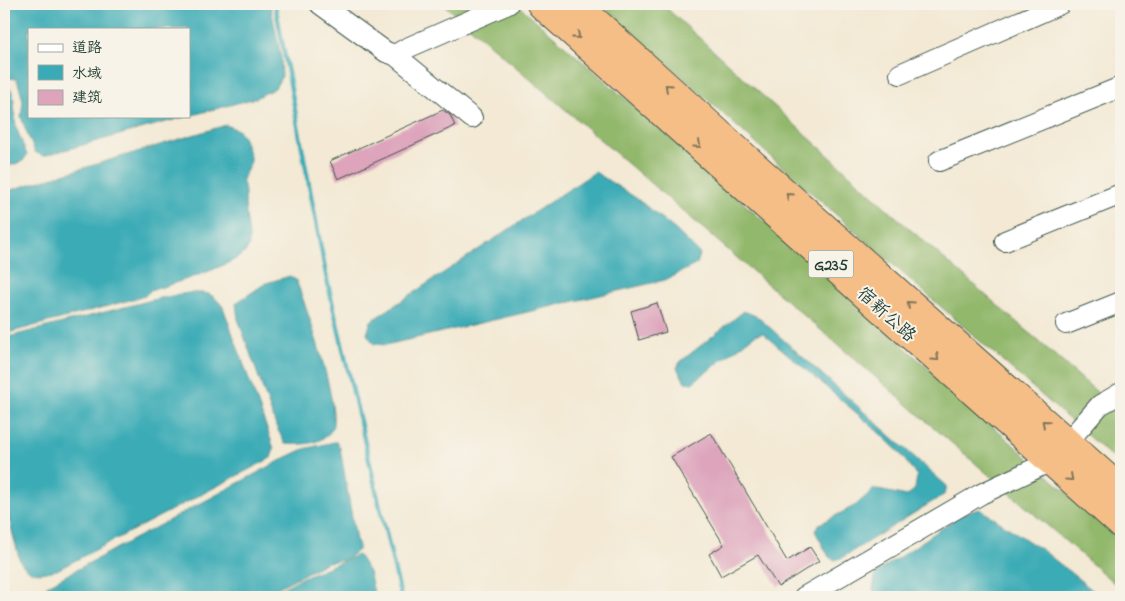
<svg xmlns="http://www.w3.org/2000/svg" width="1125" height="601" font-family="'Indie Flower','LXGW WenKai TC',sans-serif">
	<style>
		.forest { fill: #92b86c; stroke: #587a50 }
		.water { fill: #3aabb6; stroke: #2c7475 }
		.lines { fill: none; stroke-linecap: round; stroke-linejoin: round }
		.stream { stroke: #3aabb6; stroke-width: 4.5 }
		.building { fill: #dda4bc }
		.minor-casing { stroke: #3f574c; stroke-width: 22 }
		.highway-casing { stroke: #3f574c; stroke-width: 30 }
		.minor { stroke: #fff; stroke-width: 20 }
		.highway { stroke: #f6be87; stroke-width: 28 }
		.oneway { stroke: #807759 }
		.labels { text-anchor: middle; stroke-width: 4; stroke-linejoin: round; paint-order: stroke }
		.shield { fill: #f7f3e8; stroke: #60746a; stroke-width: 1 }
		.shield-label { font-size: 16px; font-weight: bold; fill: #1f3d34 }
		.street-label { font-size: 18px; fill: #1f3d34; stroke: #f7f3e8 }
	</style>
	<rect width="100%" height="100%" fill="#f7f3e8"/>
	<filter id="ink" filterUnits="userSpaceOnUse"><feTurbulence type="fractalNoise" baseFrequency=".02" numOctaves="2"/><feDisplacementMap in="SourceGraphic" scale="10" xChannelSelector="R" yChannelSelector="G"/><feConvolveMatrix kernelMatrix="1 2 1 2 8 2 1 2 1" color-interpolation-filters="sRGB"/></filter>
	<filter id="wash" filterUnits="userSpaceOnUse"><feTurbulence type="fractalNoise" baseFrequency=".0096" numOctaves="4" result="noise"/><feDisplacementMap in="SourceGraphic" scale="20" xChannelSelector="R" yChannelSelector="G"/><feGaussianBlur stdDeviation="1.12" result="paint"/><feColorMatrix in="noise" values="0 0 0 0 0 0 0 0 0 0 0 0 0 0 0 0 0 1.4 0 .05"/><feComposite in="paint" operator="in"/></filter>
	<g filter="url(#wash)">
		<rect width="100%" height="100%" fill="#f3e9d4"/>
		<!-- forest -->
		<g class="forest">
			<polygon points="443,4 517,4 692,157 1121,541 1121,589"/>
			<polygon points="601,4 662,4 904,224 1121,413 1121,465 790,174"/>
		</g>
		<!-- water -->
		<g class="water">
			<polygon points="4,4 270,4 281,58 282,76 275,88 256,98 189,116 189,29 29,29 29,116 188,116 43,156 35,152 28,136 21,117 23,101 17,79 9,78 4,80"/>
			<polygon points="4,87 8,87 13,91 16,127 27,155 23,161 4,168"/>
			<path d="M226,125L238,130L243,136L250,156V164L242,180C247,191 244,202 246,214C247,224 251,239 248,248C242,264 168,285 150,291L145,296L4,334V192Z"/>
			<polygon points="595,172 636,198 677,231 700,254 697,264 665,280 386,345 374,344 367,334 371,321"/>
			<path d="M290,276L296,280C305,303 343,412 331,431C321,445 300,445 285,444L276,426L238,319L236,303L266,283Z"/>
			<path d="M188,293C207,293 211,291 223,307L271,440L274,449L271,458L57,570C40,573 30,577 20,561L4,501V338L160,298Z"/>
			<polygon points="744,311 758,317 939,479 947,486 945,494 843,557 835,560 829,557 815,531 818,525 856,505 874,489 907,496 915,489 917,476 899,452 874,428 763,333 755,335 692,383 685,382 677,368 680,362"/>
			<polygon points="334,442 337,442 340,448 356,540 359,546 358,550 351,556 343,560 327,562 260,597 39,597 48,585 287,457 304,449"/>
			<polygon points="980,509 1045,552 1101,597 876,597 873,589 876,573 964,513"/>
			<polygon points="358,555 369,572 375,597 266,597 303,577"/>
		</g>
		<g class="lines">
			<!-- stream -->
			<polyline class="stream" points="275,4 327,280 401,597"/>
		</g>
		<g id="blocks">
			<!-- building -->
			<g class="building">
				<polygon points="443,110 450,115 455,126 338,179 330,161"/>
				<polygon points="657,303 666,332 639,340 631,311"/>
				<polygon points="711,433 787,561 810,547 819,561 778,587 758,555 721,576 709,554 724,545 671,457"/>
			</g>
		</g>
	</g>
	<g filter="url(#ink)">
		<use href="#blocks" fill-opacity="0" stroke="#3f574c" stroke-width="1"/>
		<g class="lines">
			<!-- minor casing -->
			<g class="minor-casing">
				<g id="minor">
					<polyline points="320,4 386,52 395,55 472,118"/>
					<polyline points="395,55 407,48 508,4"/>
					<polyline points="900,74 1060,4"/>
					<polyline points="939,161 1121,87"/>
					<polyline points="1005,241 1121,194"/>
					<polyline points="1066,324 1121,302"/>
					<polyline points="804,597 981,494 1051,461 1100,405 1121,393"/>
				</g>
			</g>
			<!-- highway casing -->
			<g class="highway-casing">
				<g id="highway">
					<polyline points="541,4 1121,524"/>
					<polyline points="576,4 746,158 1121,490"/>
				</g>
			</g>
			<!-- minor -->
			<use href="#minor" class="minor"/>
			<!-- highway -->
			<use href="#highway" class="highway"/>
		</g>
		<!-- one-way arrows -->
		<defs><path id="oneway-chevron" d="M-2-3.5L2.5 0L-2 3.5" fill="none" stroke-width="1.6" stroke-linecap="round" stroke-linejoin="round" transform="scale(1.25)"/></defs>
		<g class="oneway">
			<use href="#oneway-chevron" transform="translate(577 36) rotate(42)"/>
			<use href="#oneway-chevron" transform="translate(668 87) rotate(-138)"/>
			<use href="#oneway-chevron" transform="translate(698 145) rotate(42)"/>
			<use href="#oneway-chevron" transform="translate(789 196) rotate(-138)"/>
			<use href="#oneway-chevron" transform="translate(910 304) rotate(-138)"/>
			<use href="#oneway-chevron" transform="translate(936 358) rotate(42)"/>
			<use href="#oneway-chevron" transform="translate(1045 423) rotate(-139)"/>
			<use href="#oneway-chevron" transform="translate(1070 478) rotate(42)"/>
		</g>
	</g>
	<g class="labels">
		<!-- shield labels -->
		<rect class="shield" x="808.5" y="250.5" width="45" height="27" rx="4"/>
		<g class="shield-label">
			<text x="831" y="270">G235</text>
		</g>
		<!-- street labels -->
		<g class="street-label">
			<text transform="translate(887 314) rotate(42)" y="6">宿新公路</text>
		</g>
	</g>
	<!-- margin -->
	<rect width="1125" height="601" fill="none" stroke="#f7f3e8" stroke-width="20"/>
	<!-- legend -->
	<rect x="28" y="28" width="162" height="90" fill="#f7f3e8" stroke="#a1aaa0"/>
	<rect x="38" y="44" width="25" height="8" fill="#ffffff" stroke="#a1aaa0"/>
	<text x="72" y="52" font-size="15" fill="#1f3d34">道路</text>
	<rect x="38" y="65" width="25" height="15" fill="#3aabb6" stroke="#a1aaa0"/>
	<text x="72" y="78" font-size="15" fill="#1f3d34">水域</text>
	<rect x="38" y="90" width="25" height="15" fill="#dda4bc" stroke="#a1aaa0"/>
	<text x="72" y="102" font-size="15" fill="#1f3d34">建筑</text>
</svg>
